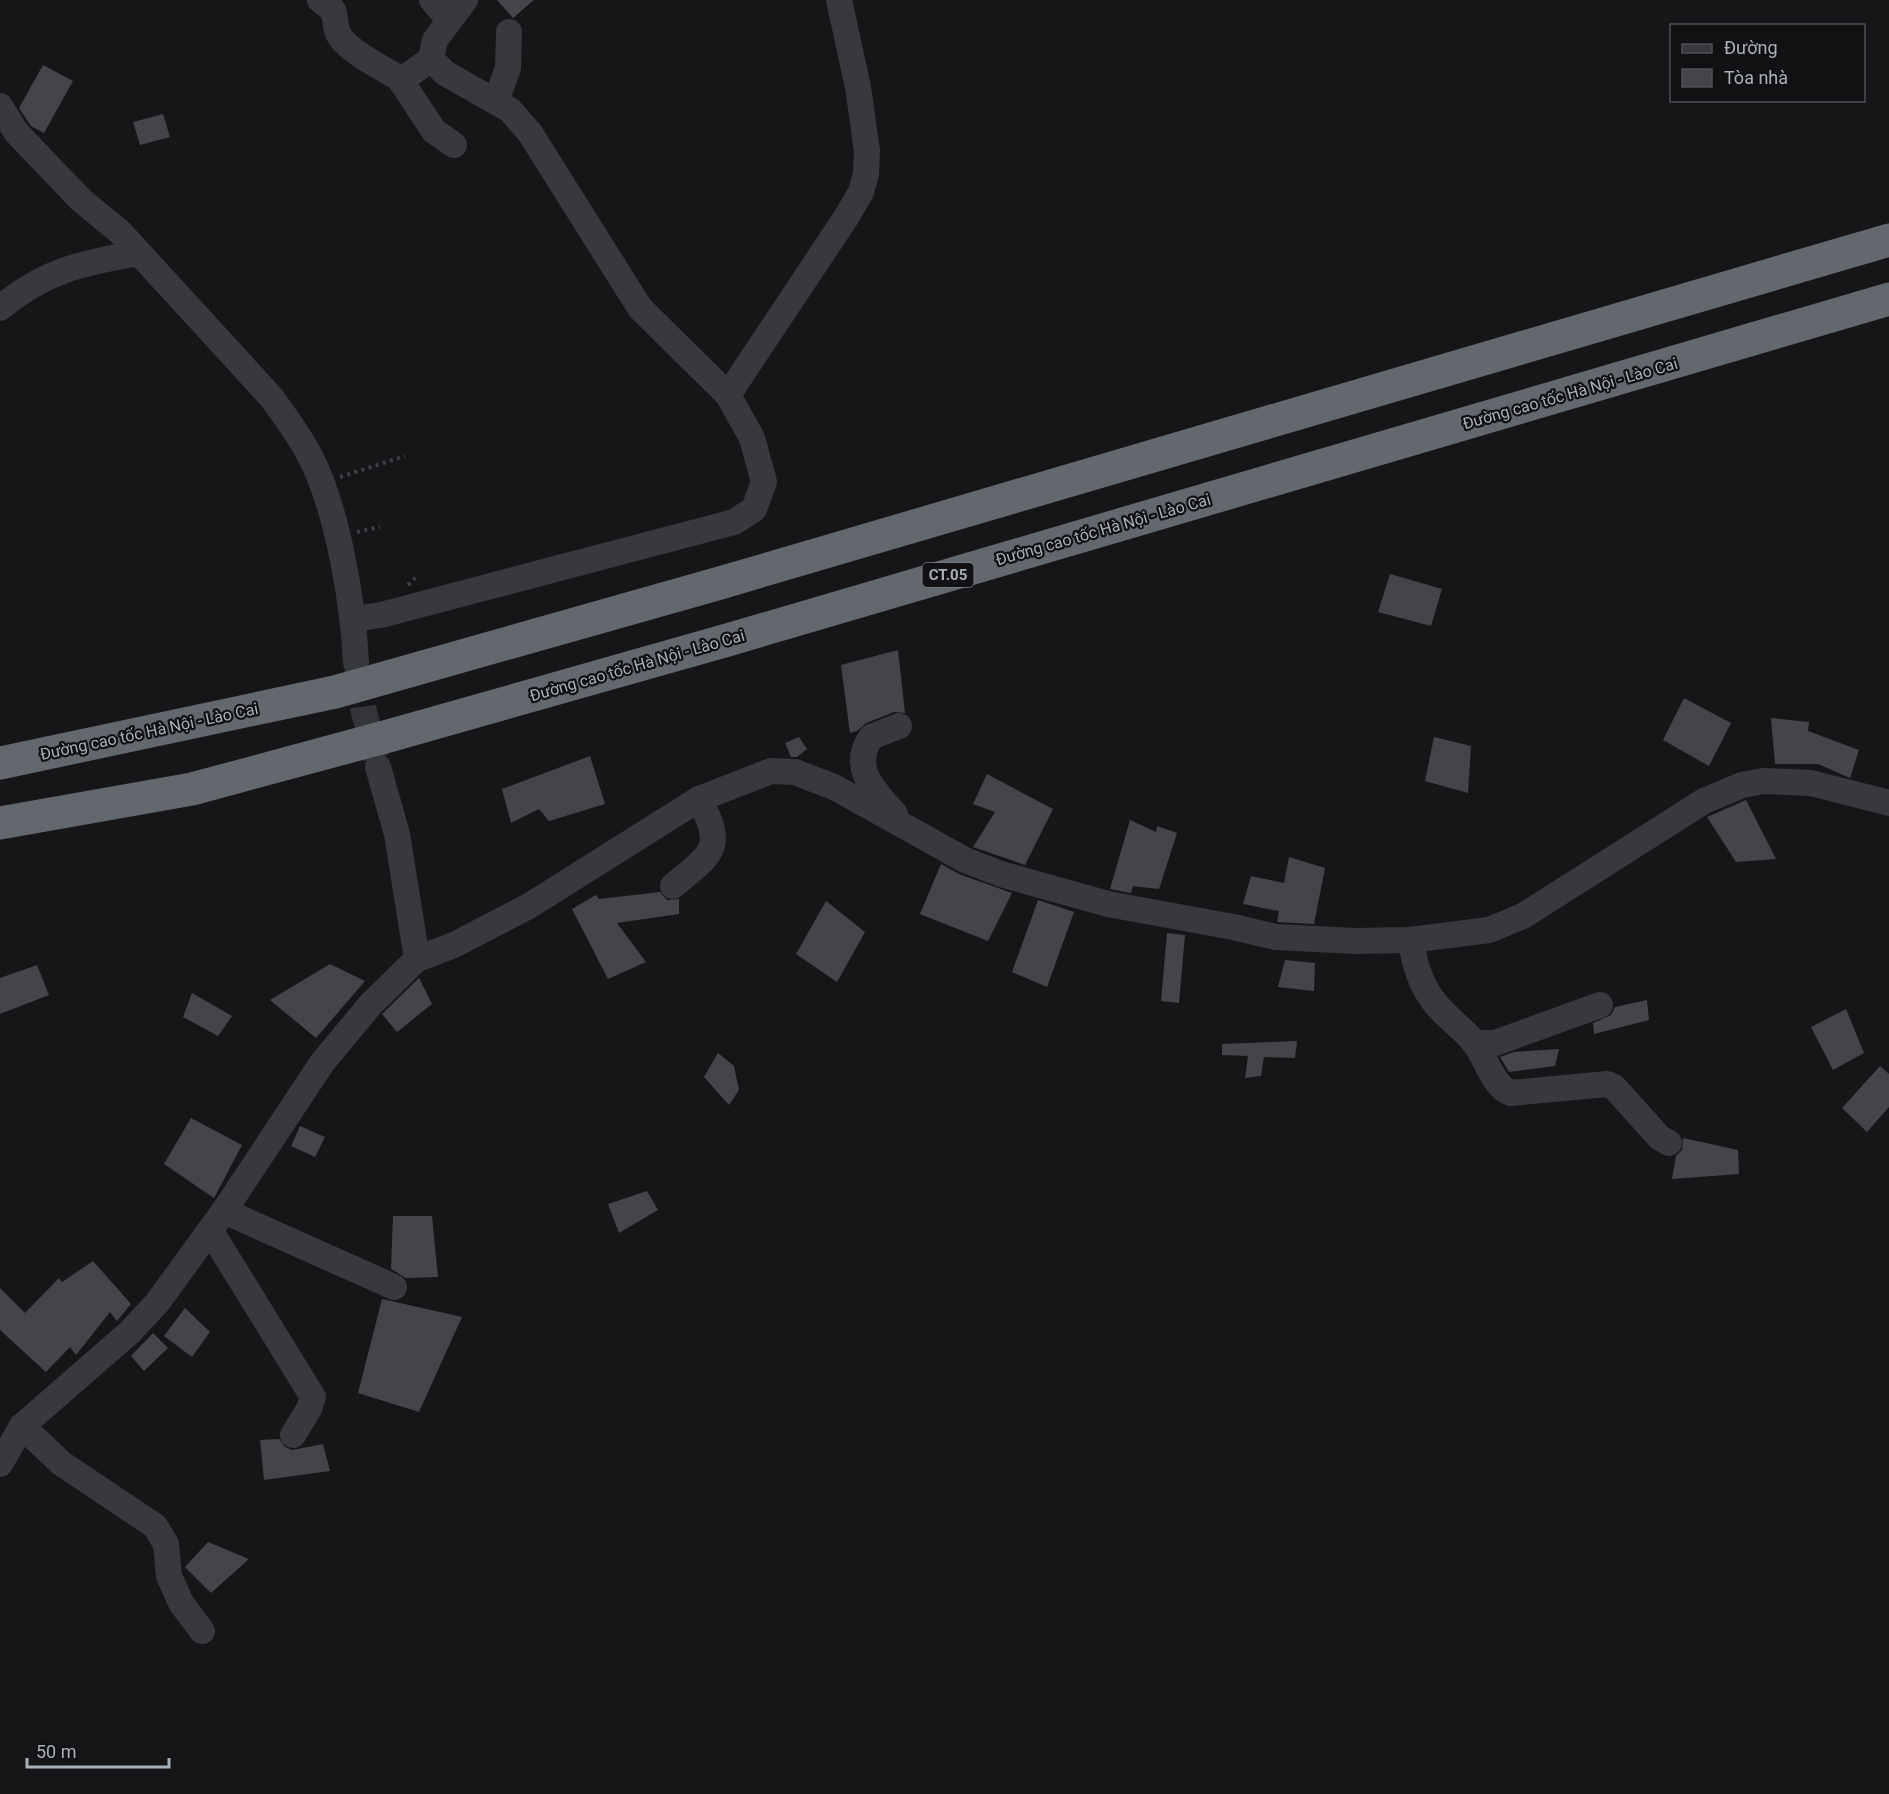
<svg xmlns="http://www.w3.org/2000/svg" width="1889" height="1794" font-family="Roboto,sans-serif">
	<style>
		.building { fill: #434548 }
		.lines { fill: none; stroke-linecap: round; stroke-linejoin: round }
		.minor-tunnel { stroke: #333538; stroke-width: 26; stroke-dasharray: 26 13; stroke-linecap: butt }
		.path { stroke: #3d4044; stroke-width: 4; stroke-dasharray: 3 4.5; stroke-linecap: butt }
		.minor { stroke: #37393d; stroke-width: 26 }
		.highway { stroke: #63686e; stroke-width: 33 }
		.labels { text-anchor: middle; stroke-width: 4.5; stroke-linejoin: round; paint-order: stroke }
		.shield { fill: #111113; stroke: #7b8086; stroke-width: 1.5 }
		.shield-label { font-size: 15px; font-weight: bold; fill: #a9b0b8 }
		.street-label { font-size: 16px; fill: #a9b0b8; stroke: #111113 }
	</style>
	<rect width="100%" height="100%" fill="#161618"/>
	<!-- building -->
	<g class="building">
		<polygon points="497,0 534,0 513,18"/>
		<polygon points="43,65 73,81 44,133 31,126 19,108"/>
		<polygon points="163,114 170,137 140,145 133,122"/>
		<polygon points="1390,574 1442,589 1431,626 1378,612"/>
		<polygon points="898,650 905,713 894,712 866,723 857,731 850,733 841,665"/>
		<polygon points="1684,698 1731,723 1709,766 1663,740"/>
		<polygon points="1771,718 1809,722 1808,731 1859,750 1850,778 1818,764 1775,764"/>
		<polygon points="799,737 807,749 797,757 791,757 785,743"/>
		<polygon points="1434,737 1471,746 1468,793 1425,781"/>
		<polygon points="590,756 605,804 549,821 539,809 511,823 502,789"/>
		<polygon points="987,774 1053,809 1025,865 973,847 995,812 973,804"/>
		<polygon points="1746,800 1776,859 1736,862 1707,817"/>
		<polygon points="1130,820 1156,832 1157,826 1177,833 1159,889 1133,886 1131,893 1110,889"/>
		<polygon points="1289,857 1325,868 1314,924 1277,922 1279,911 1243,904 1251,876 1284,883"/>
		<polygon points="941,864 959,874 1012,893 988,941 920,914"/>
		<polygon points="660,892 667,900 679,899 679,914 617,923 646,962 608,979 572,909 596,895 599,899"/>
		<polygon points="1038,900 1074,912 1047,987 1012,972"/>
		<polygon points="826,901 865,932 837,982 796,954"/>
		<polygon points="1167,933 1185,935 1179,1003 1161,1001"/>
		<polygon points="1285,960 1315,963 1314,991 1278,987"/>
		<polygon points="330,964 365,981 316,1038 270,1000"/>
		<polygon points="37,965 49,995 0,1014 0,978"/>
		<polygon points="419,978 432,1004 397,1032 382,1014"/>
		<polygon points="192,993 232,1016 218,1036 183,1017"/>
		<polygon points="1647,1000 1649,1020 1594,1034 1593,1023 1611,1015 1615,1007"/>
		<polygon points="1846,1009 1864,1053 1833,1070 1811,1027"/>
		<polygon points="1297,1041 1295,1058 1264,1057 1261,1076 1245,1078 1248,1056 1222,1055 1222,1044"/>
		<polygon points="1559,1049 1555,1066 1509,1072 1500,1057 1514,1052"/>
		<polygon points="718,1053 734,1066 739,1090 729,1105 704,1077"/>
		<polygon points="1880,1066 1889,1074 1889,1107 1867,1132 1842,1108"/>
		<polygon points="191,1118 242,1145 214,1198 164,1164"/>
		<polygon points="300,1126 325,1137 315,1157 291,1146"/>
		<polygon points="1683,1138 1738,1150 1739,1174 1672,1179 1676,1156 1682,1150"/>
		<polygon points="647,1191 658,1210 619,1233 608,1204"/>
		<polygon points="393,1216 432,1216 438,1277 406,1278 391,1269"/>
		<polygon points="93,1261 131,1304 117,1321 110,1312 76,1355 70,1347 46,1372 0,1330 0,1288 25,1313 59,1278 62,1282"/>
		<polygon points="382,1299 462,1317 419,1412 358,1393"/>
		<polygon points="185,1308 210,1332 192,1357 164,1336"/>
		<polygon points="153,1333 168,1348 144,1371 131,1356"/>
		<polygon points="279,1439 285,1447 292,1450 323,1444 330,1471 264,1480 260,1440"/>
		<polygon points="208,1542 249,1559 211,1593 185,1567"/>
	</g>
	<g class="lines">
		<!-- minor-tunnel -->
		<polyline class="minor-tunnel" points="357,668 363,708 376,758"/>
		<!-- path -->
		<g class="path">
			<polyline points="340,477 405,456"/>
			<polyline points="357,532 380,527"/>
			<polyline points="408,585 416,577"/>
		</g>
		<!-- minor -->
		<g class="minor">
			<path d="M320,0L333,10C336,18 335,26 338,33C345,50 384,69 399,78L406,77L431,59"/>
			<polyline points="432,0 448,19"/>
			<polyline points="399,78 434,131 454,145"/>
			<polyline points="496,101 508,68 509,32"/>
			<path d="M0,106L16,132L81,200L120,232L271,397C285,416 300,436 311,458C338,511 353,603 356,662"/>
			<path d="M0,308C46,270 82,263 139,253"/>
			<polyline points="728,395 847,216 861,192 866,174 867,151 858,87 839,0"/>
			<polyline points="354,619 381,615 734,522 754,509 764,482 752,438 728,395 640,308 530,133 510,110 445,73 431,59 435,40 465,0"/>
			<polyline points="378,767 397,834 417,959"/>
			<path d="M895,814C874,790 850,768 871,737L899,726"/>
			<path d="M673,886C712,853 726,849 699,799"/>
			<path d="M1410,940C1414,958 1418,977 1428,993C1440,1014 1462,1026 1476,1045C1486,1059 1494,1088 1511,1093L1607,1084L1614,1087L1660,1138L1669,1143"/>
			<polyline points="1475,1043 1495,1043 1600,1005"/>
			<polyline points="224,1211 394,1287"/>
			<polyline points="210,1230 313,1397 309,1409 293,1435"/>
			<polyline points="22,1426 61,1463 155,1526 166,1544 169,1576 181,1603 202,1631"/>
			<polyline points="0,1464 22,1426 130,1332 157,1303 224,1211 322,1063 370,1005 417,959 454,945 529,906 699,799 771,771 795,772 834,787 965,860 1001,874 1108,904 1233,927 1276,937 1355,941 1410,940 1489,930 1523,916 1704,801 1742,785 1763,781 1811,783 1889,803"/>
		</g>
		<!-- highway -->
		<g class="highway">
			<polyline points="0,763 335,692 720,583 1889,240"/>
			<polyline points="0,823 192,789 392,735 731,639 1889,299"/>
		</g>
	</g>
	<g class="labels">
		<!-- shield labels -->
		<rect class="shield" x="922.5" y="563" width="51" height="24" rx="4.5"/>
		<g class="shield-label">
			<text x="948" y="580">CT.05</text>
		</g>
		<!-- street labels -->
		<g class="street-label">
			<text transform="translate(1570 393) rotate(-16)" y="6">Đường cao tốc Hà Nội - Lào Cai</text>
			<text transform="translate(1103 529) rotate(-16)" y="6">Đường cao tốc Hà Nội - Lào Cai</text>
			<text transform="translate(637 665) rotate(-16)" y="6">Đường cao tốc Hà Nội - Lào Cai</text>
			<text transform="translate(149 731) rotate(-12)" y="6">Đường cao tốc Hà Nội - Lào Cai</text>
		</g>
	</g>
	<!-- legend -->
	<rect x="1670" y="24" width="195" height="78" fill="#111113" stroke="#4e5155" stroke-width="1.5"/>
	<rect x="1682" y="44" width="30" height="9" fill="#37393d" stroke="#4e5155" stroke-width="1.5"/>
	<text x="1724" y="54" font-size="18" fill="#a9b0b8">Đường</text>
	<rect x="1682" y="69" width="30" height="18" fill="#434548" stroke="#4e5155" stroke-width="1.5"/>
	<text x="1724" y="84" font-size="18" fill="#a9b0b8">Tòa nhà</text>
	<!-- scale -->
	<path d="M27 1758v9h142v-9" fill="none" stroke="#a9b0b8" stroke-width="3"/>
	<text x="36" y="1758" font-size="18" fill="#a9b0b8" stroke="#111113" stroke-width="4.5" paint-order="stroke">50 m</text>
</svg>
